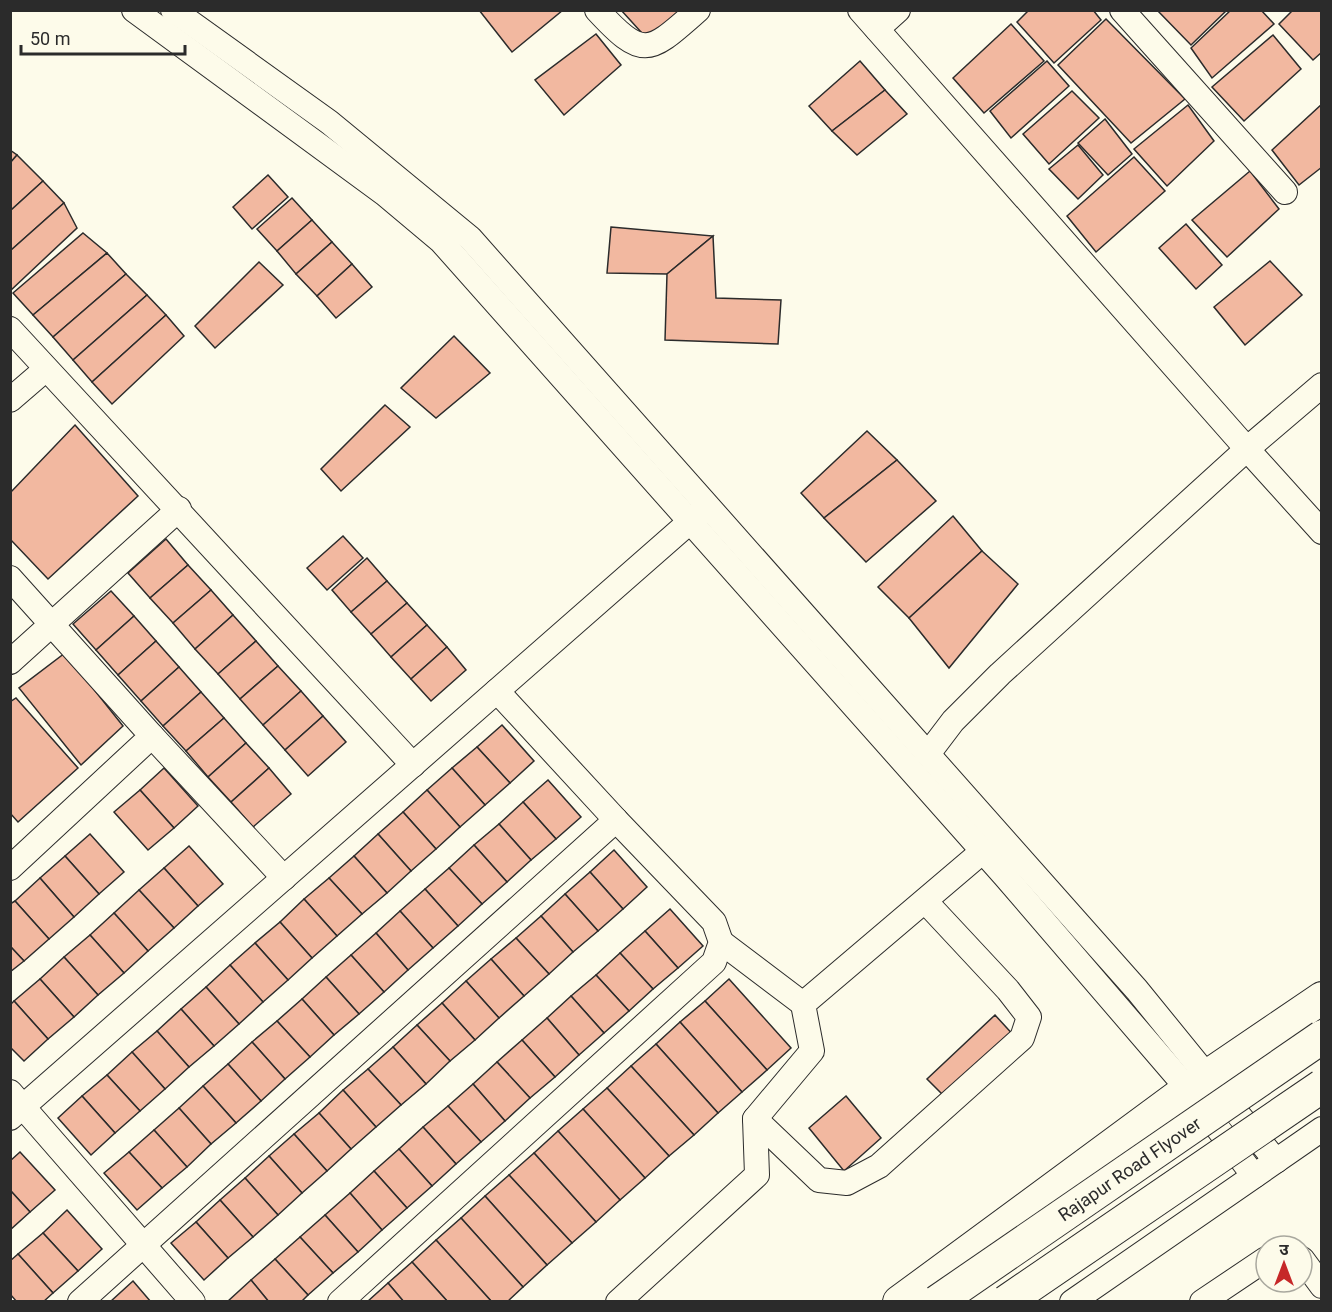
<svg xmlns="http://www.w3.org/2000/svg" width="1332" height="1312" font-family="Roboto,'Noto Sans Devanagari',sans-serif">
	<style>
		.building { fill: #f2b8a0; stroke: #2b2b2b; stroke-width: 1.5 }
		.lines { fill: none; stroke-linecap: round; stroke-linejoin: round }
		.minor-casing { stroke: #2b2b2b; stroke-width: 26 }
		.major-casing { stroke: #2b2b2b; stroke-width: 34 }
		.minor { stroke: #fdfbea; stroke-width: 24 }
		.major { stroke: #fdfbea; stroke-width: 32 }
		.highway-bridge-casing { stroke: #2b2b2b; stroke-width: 35; stroke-linecap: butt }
		.highway-bridge { stroke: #fdfbea; stroke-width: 33 }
		.labels { text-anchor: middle; stroke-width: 4.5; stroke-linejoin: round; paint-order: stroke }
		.street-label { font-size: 18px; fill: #2b2b2b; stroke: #fdfbea }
	</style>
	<rect width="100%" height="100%" fill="#fdfbea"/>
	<!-- building -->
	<g class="building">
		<polygon points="479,10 563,10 512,52"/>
		<polygon points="621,10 687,10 651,43"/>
		<polygon points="1029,10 1093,10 1101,20 1054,63 1017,22"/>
		<polygon points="1157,10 1227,10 1191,45"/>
		<polygon points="1231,10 1261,10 1274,24 1212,78 1191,48"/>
		<polygon points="1293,10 1322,10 1322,52 1313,60 1279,24"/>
		<polygon points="1106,19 1185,99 1131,143 1058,65"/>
		<polygon points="1011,24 1044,61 984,113 953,78"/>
		<polygon points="596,34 621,65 564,115 535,80"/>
		<polygon points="1273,35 1301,69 1244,121 1212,87"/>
		<polygon points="860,61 885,90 832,131 809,106"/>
		<polygon points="1047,61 1069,86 1011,138 990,111"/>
		<polygon points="885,90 907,114 857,155 832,131"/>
		<polygon points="1072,91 1099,118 1049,164 1023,134"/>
		<polygon points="1322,104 1322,167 1299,185 1272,150"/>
		<polygon points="1188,105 1214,141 1167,186 1134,149"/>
		<polygon points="1105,119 1132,154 1108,175 1078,143"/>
		<polygon points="1078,145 1103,175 1078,199 1049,169"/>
		<polygon points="10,150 17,155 10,163"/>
		<polygon points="17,155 43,181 10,211 10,163"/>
		<polygon points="1134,157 1165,191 1096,252 1067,216"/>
		<polygon points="1250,171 1279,209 1227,257 1192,220"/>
		<polygon points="268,175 288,197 252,229 233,207"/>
		<polygon points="43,181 64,203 10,251 10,211"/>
		<polygon points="292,198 312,220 277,251 257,229"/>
		<polygon points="64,203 77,228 10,291 10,251"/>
		<polygon points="312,220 332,242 296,274 277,251"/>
		<polygon points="1186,224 1222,265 1196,289 1159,248"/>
		<polygon points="611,227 713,236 667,274 607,273"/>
		<polygon points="83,233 107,253 33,315 13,293"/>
		<polygon points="713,236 716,298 781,300 778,344 665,340 667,274"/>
		<polygon points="332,242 352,264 317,296 296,274"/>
		<polygon points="107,253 126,274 53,337 33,315"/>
		<polygon points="1270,261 1302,295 1245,345 1214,307"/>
		<polygon points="259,262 283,285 215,348 195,326"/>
		<polygon points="352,264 372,287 336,318 317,296"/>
		<polygon points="126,274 147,295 73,360 53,337"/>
		<polygon points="147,295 166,315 92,382 73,360"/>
		<polygon points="166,315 184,336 112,404 92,382"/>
		<polygon points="454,336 490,373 436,418 401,388"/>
		<polygon points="385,405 410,427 341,491 321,469"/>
		<polygon points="75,425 138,496 48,579 10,539 10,493"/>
		<polygon points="867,431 897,460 824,518 801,493"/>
		<polygon points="897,460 936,501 866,562 824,518"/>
		<polygon points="953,516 982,551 909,618 878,587"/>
		<polygon points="343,536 363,558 327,590 307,568"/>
		<polygon points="166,539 188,565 150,598 128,573"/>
		<polygon points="982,551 1018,584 949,668 909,618"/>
		<polygon points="367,558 387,581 351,612 332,590"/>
		<polygon points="188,565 211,590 173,623 150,598"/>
		<polygon points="387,581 407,603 371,634 351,612"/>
		<polygon points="211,590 233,615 195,649 173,623"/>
		<polygon points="111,591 134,616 96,650 73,624"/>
		<polygon points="407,603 427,625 391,657 371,634"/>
		<polygon points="233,615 256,641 218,674 195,649"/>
		<polygon points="134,616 156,641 118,675 96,650"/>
		<polygon points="427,625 447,647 411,679 391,657"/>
		<polygon points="156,641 179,667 141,701 118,675"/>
		<polygon points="256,641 278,666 240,699 218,674"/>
		<polygon points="447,647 466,670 431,701 411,679"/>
		<polygon points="65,653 123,726 81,765 19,688"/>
		<polygon points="278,666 301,691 263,725 240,699"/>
		<polygon points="179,667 201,692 163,726 141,701"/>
		<polygon points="301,691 323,716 285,750 263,725"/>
		<polygon points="201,692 224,718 186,751 163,726"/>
		<polygon points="16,698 78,768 18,822 10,813 10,702"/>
		<polygon points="323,716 346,742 308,776 285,750"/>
		<polygon points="224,718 246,743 208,777 186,751"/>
		<polygon points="502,725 534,761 510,783 477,747"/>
		<polygon points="246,743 269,768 231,802 208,777"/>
		<polygon points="477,747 510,783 485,805 452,768"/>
		<polygon points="164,768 198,806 174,828 140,790"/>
		<polygon points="269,768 291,794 253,827 231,802"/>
		<polygon points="452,768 485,805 460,827 427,790"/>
		<polygon points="548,780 581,817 556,839 523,802"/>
		<polygon points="140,790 174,828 148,850 114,812"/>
		<polygon points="427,790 460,827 436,849 403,812"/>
		<polygon points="523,802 556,839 531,860 499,824"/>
		<polygon points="403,812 436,849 411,871 378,834"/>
		<polygon points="499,824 531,860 507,882 474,845"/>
		<polygon points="90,834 124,872 99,894 65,856"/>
		<polygon points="378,834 411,871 387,893 354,856"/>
		<polygon points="474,845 507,882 482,904 449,868"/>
		<polygon points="189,846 223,884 198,906 164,868"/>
		<polygon points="614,850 647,887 623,909 590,872"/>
		<polygon points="65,856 99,894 74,917 40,878"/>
		<polygon points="354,856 387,893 362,914 329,878"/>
		<polygon points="164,868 198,906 174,928 139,890"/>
		<polygon points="449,868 482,904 458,926 425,889"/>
		<polygon points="590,872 623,909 598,931 565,894"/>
		<polygon points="40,878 74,917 49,939 15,901"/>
		<polygon points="329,878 362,914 337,936 304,899"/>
		<polygon points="425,889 458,926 433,948 400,911"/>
		<polygon points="139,890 174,928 148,951 114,913"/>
		<polygon points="565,894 598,931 573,952 541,916"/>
		<polygon points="304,899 337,936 312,958 280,922"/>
		<polygon points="15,901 49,939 24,961 10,946 10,904"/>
		<polygon points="670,909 703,946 678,968 645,931"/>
		<polygon points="400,911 433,948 408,970 376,933"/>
		<polygon points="114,913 148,951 124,973 90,935"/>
		<polygon points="541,916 573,952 549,974 516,938"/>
		<polygon points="280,922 312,958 288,980 255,943"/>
		<polygon points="645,931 678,968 653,989 620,953"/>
		<polygon points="376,933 408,970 384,992 351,955"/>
		<polygon points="90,935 124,973 98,995 64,957"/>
		<polygon points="516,938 549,974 524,996 491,959"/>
		<polygon points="255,943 288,980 263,1002 230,965"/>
		<polygon points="10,946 24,961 10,972"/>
		<polygon points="620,953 653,989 629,1011 596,975"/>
		<polygon points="351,955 384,992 359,1014 326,977"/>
		<polygon points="64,957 98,995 74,1017 40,979"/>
		<polygon points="491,959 524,996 499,1018 466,981"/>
		<polygon points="230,965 263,1002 239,1024 206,987"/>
		<polygon points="596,975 629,1011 604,1033 571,996"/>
		<polygon points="326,977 359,1014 334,1035 302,999"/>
		<polygon points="40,979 74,1017 48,1039 14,1001"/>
		<polygon points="729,979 791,1048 767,1070 705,1001"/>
		<polygon points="466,981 499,1018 475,1040 442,1003"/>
		<polygon points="206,987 239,1024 214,1046 181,1009"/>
		<polygon points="571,996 604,1033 579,1055 547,1018"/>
		<polygon points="302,999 334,1035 310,1057 277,1021"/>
		<polygon points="14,1001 48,1039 24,1061 10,1047 10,1005"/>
		<polygon points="705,1001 767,1070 742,1092 680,1022"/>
		<polygon points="442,1003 475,1040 450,1061 417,1025"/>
		<polygon points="181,1009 214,1046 189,1067 157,1031"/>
		<polygon points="995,1015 1017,1039 950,1102 927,1079"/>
		<polygon points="547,1018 579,1055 555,1077 522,1040"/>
		<polygon points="277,1021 310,1057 285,1079 252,1042"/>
		<polygon points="680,1022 742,1092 718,1113 656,1044"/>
		<polygon points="417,1025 450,1061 426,1084 393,1047"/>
		<polygon points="157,1031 189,1067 165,1089 132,1052"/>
		<polygon points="522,1040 555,1077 530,1098 497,1062"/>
		<polygon points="252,1042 285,1079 261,1101 228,1064"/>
		<polygon points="656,1044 718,1113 694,1135 631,1066"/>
		<polygon points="393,1047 426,1084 401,1105 368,1069"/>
		<polygon points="132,1052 165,1089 140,1111 107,1075"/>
		<polygon points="497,1062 530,1098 505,1121 473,1084"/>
		<polygon points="228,1064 261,1101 236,1123 203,1086"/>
		<polygon points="631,1066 694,1135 669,1156 607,1088"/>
		<polygon points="368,1069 401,1105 376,1127 343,1090"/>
		<polygon points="107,1075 140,1111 115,1133 82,1096"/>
		<polygon points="473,1084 505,1121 481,1142 448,1106"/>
		<polygon points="203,1086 236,1123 211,1144 179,1108"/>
		<polygon points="607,1088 669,1156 645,1178 583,1109"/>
		<polygon points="343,1090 376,1127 351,1149 319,1113"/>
		<polygon points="82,1096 115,1133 91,1155 58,1118"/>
		<polygon points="846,1096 881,1138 844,1171 809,1128"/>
		<polygon points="448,1106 481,1142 456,1164 423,1127"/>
		<polygon points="179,1108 211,1144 187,1167 154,1130"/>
		<polygon points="583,1109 645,1178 620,1200 558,1131"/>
		<polygon points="319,1113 351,1149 327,1171 294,1134"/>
		<polygon points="423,1127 456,1164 432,1186 399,1149"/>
		<polygon points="154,1130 187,1167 162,1188 129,1152"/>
		<polygon points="558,1131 620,1200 596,1222 534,1153"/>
		<polygon points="294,1134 327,1171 302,1193 269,1156"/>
		<polygon points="399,1149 432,1186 407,1208 374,1171"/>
		<polygon points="20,1152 55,1190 30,1212 10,1190 10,1161"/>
		<polygon points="129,1152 162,1188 137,1210 104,1173"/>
		<polygon points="534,1153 596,1222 572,1243 509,1175"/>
		<polygon points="269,1156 302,1193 278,1215 245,1178"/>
		<polygon points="374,1171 407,1208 382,1230 350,1193"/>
		<polygon points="509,1175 572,1243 547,1265 485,1196"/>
		<polygon points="245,1178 278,1215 253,1237 220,1200"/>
		<polygon points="10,1190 30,1212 10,1230"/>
		<polygon points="350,1193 382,1230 358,1252 325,1215"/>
		<polygon points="485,1196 547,1265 523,1287 461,1218"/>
		<polygon points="220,1200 253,1237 228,1258 196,1222"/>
		<polygon points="67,1210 102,1249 78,1271 43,1233"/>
		<polygon points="325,1215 358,1252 333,1273 300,1237"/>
		<polygon points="461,1218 523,1287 507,1302 492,1302 436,1240"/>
		<polygon points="196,1222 228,1258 204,1280 171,1243"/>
		<polygon points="43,1233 78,1271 53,1293 18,1254"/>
		<polygon points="300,1237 333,1273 308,1295 275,1259"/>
		<polygon points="436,1240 492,1302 448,1302 412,1262"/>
		<polygon points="18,1254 53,1293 43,1302 17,1302 10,1294 10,1261"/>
		<polygon points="275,1259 308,1295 301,1302 269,1302 251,1280"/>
		<polygon points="412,1262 448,1302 404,1302 388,1283"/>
		<polygon points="251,1280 269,1302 227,1302"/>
		<polygon points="133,1281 151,1302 110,1302"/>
		<polygon points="388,1283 404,1302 367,1302"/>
	</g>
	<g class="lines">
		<!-- minor casing -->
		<g class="minor-casing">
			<g id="minor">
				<polyline points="134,10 385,194 441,241 1005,876 1188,1089 1254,1176"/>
				<polyline points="173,10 329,122 470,238 1137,990 1276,1161"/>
				<path d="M597,10C644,61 649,53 698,10"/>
				<polyline points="860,10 1247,449 1322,385"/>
				<polyline points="1122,10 1285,192"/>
				<polyline points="877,29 898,10"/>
				<polyline points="10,329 413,765"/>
				<polyline points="10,400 46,369"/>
				<polyline points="10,578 152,736 10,868"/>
				<polyline points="10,662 179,509"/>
				<polyline points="152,736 284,878"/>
				<polyline points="928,754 953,721 1000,674 1247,449 1322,532"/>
				<polyline points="721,942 803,1004"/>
				<polyline points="10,1092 193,1302"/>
				<polyline points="10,1118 701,512"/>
				<polyline points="755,1119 819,1180 847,1183 879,1166 1022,1038 1029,1017 1008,990 925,901"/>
				<polyline points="1302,1259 1322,1286"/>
				<polyline points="80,1302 616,820 497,691"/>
				<polyline points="340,1302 714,962 721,942 714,922 616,820"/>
				<polyline points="618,1302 757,1175 755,1119 812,1051 803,1004 983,851"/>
				<polyline points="1072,1302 1322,1129"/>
				<polyline points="1202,1302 1266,1259"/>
			</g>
		</g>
		<!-- major casing -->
		<g class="major-casing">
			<polyline id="major" points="899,1302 1188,1089 1322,998"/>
		</g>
		<!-- minor -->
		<use href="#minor" class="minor"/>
		<!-- major -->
		<use href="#major" class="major"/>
		<!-- highway-bridge casing -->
		<g class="highway-bridge-casing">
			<g id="highway-bridge">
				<path id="s1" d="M937,1302L1322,1037"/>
				<polyline points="1006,1302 1322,1086"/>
			</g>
		</g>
		<!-- highway-bridge -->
		<use href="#highway-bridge" class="highway-bridge"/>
	</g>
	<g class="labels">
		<!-- street labels -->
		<g class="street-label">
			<text dy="6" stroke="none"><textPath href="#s1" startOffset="234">Rajapur Road Flyover</textPath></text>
		</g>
	</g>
	<!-- border -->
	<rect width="1332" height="1312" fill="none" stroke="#2b2b2b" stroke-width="24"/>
	<!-- north arrow -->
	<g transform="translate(1284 1264)"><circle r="28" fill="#fdfbea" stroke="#a9a89e" stroke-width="1.5"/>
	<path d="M0-4.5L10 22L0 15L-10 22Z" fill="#c62828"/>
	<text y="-9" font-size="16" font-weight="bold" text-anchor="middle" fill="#2b2b2b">उ</text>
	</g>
	<!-- scale -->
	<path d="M21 45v9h164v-9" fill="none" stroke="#2b2b2b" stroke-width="3"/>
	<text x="30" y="45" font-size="18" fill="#2b2b2b" stroke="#fdfbea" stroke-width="4.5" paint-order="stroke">50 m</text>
</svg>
